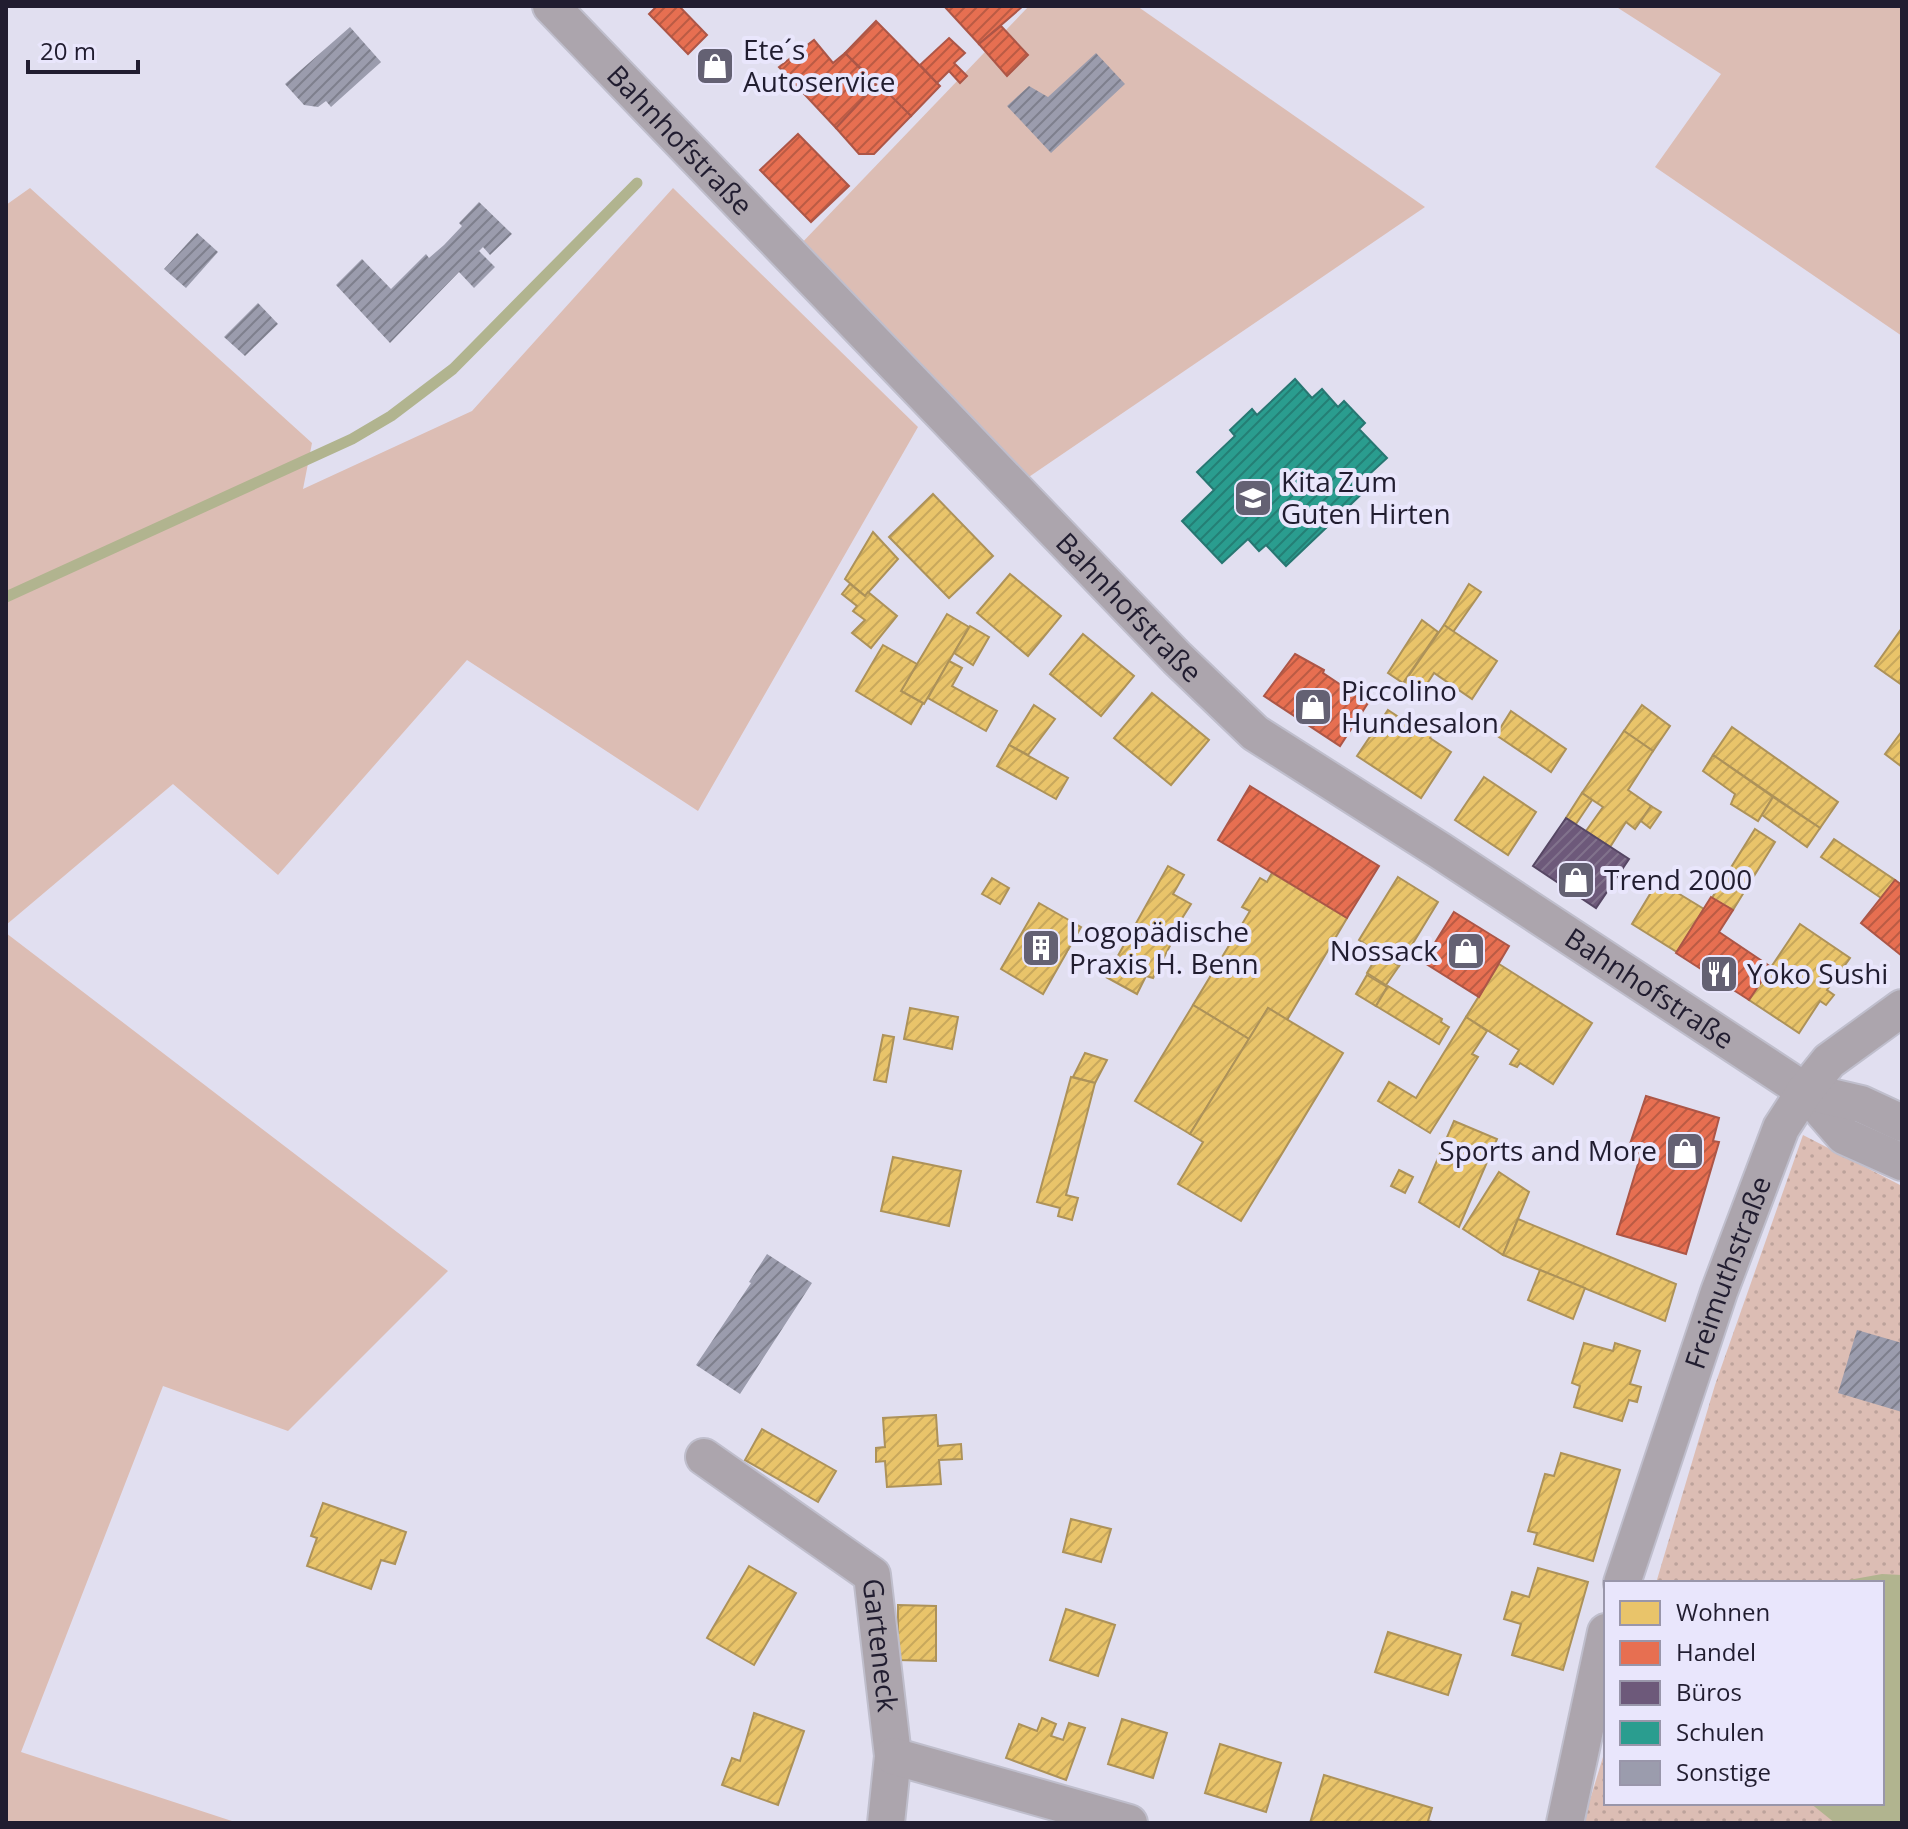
<svg xmlns="http://www.w3.org/2000/svg" width="1908" height="1829" font-family="'Open Sans',sans-serif">
	<style>
		.grass { fill: #dcbdb4 }
		.park { fill: url(#park-dots) }
		.water { fill: #b1b48f }
		.homes { fill: url(#homes-hatch); stroke: #ad9259; stroke-width: 2 }
		.shops { fill: url(#shops-hatch); stroke: #ac5647; stroke-width: 2 }
		.offices { fill: url(#offices-hatch); stroke: #564764; stroke-width: 2 }
		.schools { fill: url(#schools-hatch); stroke: #277772; stroke-width: 2 }
		.lines { fill: none; stroke-linecap: round; stroke-linejoin: round }
		.stream { stroke: #b1b48f; stroke-width: 11 }
		.building { fill: url(#building-hatch) }
		.minor-casing { stroke: #bfbecc; stroke-width: 40 }
		.minor { stroke: #aca5ad; stroke-width: 36 }
		.labels { text-anchor: middle; stroke-width: 8; stroke-linejoin: round; paint-order: stroke }
		.poi-label { font-size: 28px; fill: #211d30; stroke: #e9e6fc; text-anchor: start }
		.street-label { font-size: 28px; fill: #211d30; stroke: #e9e6fc }
	</style>
	<defs>
		<pattern id="park-dots" width="8" height="8" patternUnits="userSpaceOnUse" patternTransform="scale(2)"><rect width="8" height="8" fill="#dcbdb4"/><path d="M2 2h.1M6 6h.1" fill="none" stroke="#bca29b" stroke-width="1.8" stroke-linecap="round"/></pattern>
		<pattern id="homes-hatch" width="6" height="6" patternUnits="userSpaceOnUse" patternTransform="scale(2)"><rect width="6" height="6" fill="#e9c46a"/><path d="M-1 1l2-2M0 6l6-6M5 7l2-2" fill="none" stroke="#c8a85c"/></pattern>
		<pattern id="shops-hatch" width="6" height="6" patternUnits="userSpaceOnUse" patternTransform="scale(2)"><rect width="6" height="6" fill="#e76f51"/><path d="M-1 1l2-2M0 6l6-6M5 7l2-2" fill="none" stroke="#bb5b44"/></pattern>
		<pattern id="offices-hatch" width="6" height="6" patternUnits="userSpaceOnUse" patternTransform="scale(2)"><rect width="6" height="6" fill="#6d597a"/><path d="M-1 1l2-2M0 6l6-6M5 7l2-2" fill="none" stroke="#81728c"/></pattern>
		<pattern id="schools-hatch" width="6" height="6" patternUnits="userSpaceOnUse" patternTransform="scale(2)"><rect width="6" height="6" fill="#2a9d8f"/><path d="M-1 1l2-2M0 6l6-6M5 7l2-2" fill="none" stroke="#247f75"/></pattern>
		<pattern id="building-hatch" width="6" height="6" patternUnits="userSpaceOnUse" patternTransform="scale(2)"><rect width="6" height="6" fill="#9b9cad"/><path d="M-1 1l2-2M0 6l6-6M5 7l2-2" fill="none" stroke="#7e7f8d"/></pattern>
	</defs>
	<rect width="100%" height="100%" fill="#e1dff0"/>
	<!-- grass -->
	<g class="grass">
		<polygon points="1029,6 1137,6 1425,207 1020,483 796,249"/>
		<polygon points="1615,6 1902,6 1902,336 1655,167 1721,74"/>
		<polygon points="30,188 312,443 303,489 472,411 673,188 918,427 698,811 467,660 278,875 173,784 6,925 6,205"/>
		<polygon points="6,933 448,1271 288,1431 163,1386 21,1752 238,1823 6,1823"/>
	</g>
	<!-- park -->
	<polygon class="park" points="1803,1135 1902,1186 1902,1823 1583,1823 1606,1747 1606,1803 1882,1803 1882,1583 1656,1583 1715,1385"/>
	<!-- water -->
	<polygon class="water" points="1882,1574 1902,1575 1902,1823 1835,1823 1810,1803 1882,1803 1882,1583 1832,1583"/>
	<!-- homes -->
	<g class="homes">
		<polygon points="933,494 993,556 949,598 889,537"/>
		<polygon points="873,532 898,559 865,596 845,579"/>
		<polygon points="1010,574 1061,616 1028,656 977,613"/>
		<polygon points="850,584 865,596 868,592 897,616 871,648 852,633 865,620 853,611 857,606 842,594"/>
		<polygon points="1469,584 1481,592 1453,632 1444,625"/>
		<polygon points="947,614 969,627 924,704 901,691"/>
		<polygon points="1422,620 1438,632 1403,683 1388,673"/>
		<polygon points="1444,625 1497,661 1472,699 1434,673 1417,699 1401,687"/>
		<polygon points="970,626 989,637 973,665 954,653"/>
		<polygon points="1902,628 1902,685 1875,666"/>
		<polygon points="1083,634 1134,676 1101,716 1050,674"/>
		<polygon points="883,645 917,664 901,691 923,703 911,724 856,691"/>
		<polygon points="949,661 962,668 952,686 997,711 986,731 928,698"/>
		<polygon points="1152,693 1209,740 1171,785 1114,738"/>
		<polygon points="1034,705 1055,719 1028,755 1009,745"/>
		<polygon points="1642,705 1670,726 1653,751 1624,731"/>
		<polygon points="1388,710 1414,727 1421,716 1437,727 1430,738 1451,752 1421,798 1357,756"/>
		<polygon points="1511,711 1566,749 1551,772 1496,735"/>
		<polygon points="1732,727 1838,802 1820,828 1713,755"/>
		<polygon points="1624,731 1653,751 1628,790 1651,806 1635,829 1626,822 1610,847 1586,831 1603,807 1582,793"/>
		<polygon points="1902,731 1902,767 1885,754"/>
		<polygon points="1009,745 1068,778 1056,799 997,766"/>
		<polygon points="1713,755 1773,797 1758,821 1731,804 1735,794 1703,771"/>
		<polygon points="1484,777 1536,812 1508,855 1455,820"/>
		<polygon points="1582,793 1592,800 1576,824 1566,818"/>
		<polygon points="1773,797 1820,828 1807,847 1762,815"/>
		<polygon points="1651,806 1661,812 1650,828 1641,821"/>
		<polygon points="1755,829 1775,842 1733,910 1712,898"/>
		<polygon points="1834,839 1895,880 1881,898 1821,857"/>
		<polygon points="1168,866 1184,875 1173,894 1191,904 1167,942 1171,944 1153,978 1146,976 1137,994 1106,977"/>
		<polygon points="1272,873 1347,918 1287,1020 1268,1008 1249,1039 1193,1005 1250,911 1242,907 1260,878 1267,882"/>
		<polygon points="1398,877 1438,902 1399,966 1359,940"/>
		<polygon points="992,878 1009,888 1000,904 982,894"/>
		<polygon points="1658,881 1704,909 1677,952 1632,924"/>
		<polygon points="1039,903 1081,927 1043,994 1001,969"/>
		<polygon points="1800,924 1850,958 1827,990 1834,995 1826,1005 1820,1001 1799,1033 1749,1000"/>
		<polygon points="1379,953 1399,966 1386,985 1367,973"/>
		<polygon points="1499,964 1592,1023 1553,1084 1520,1063 1517,1067 1510,1064 1519,1050 1466,1017"/>
		<polygon points="1367,975 1387,987 1376,1006 1356,994"/>
		<polygon points="1388,986 1442,1019 1441,1022 1449,1027 1439,1044 1376,1006"/>
		<polygon points="1193,1005 1249,1039 1190,1134 1135,1101"/>
		<polygon points="910,1008 958,1017 952,1049 904,1039"/>
		<polygon points="1268,1008 1343,1053 1241,1221 1178,1184 1203,1142 1190,1134"/>
		<polygon points="1466,1017 1487,1031 1472,1054 1478,1057 1430,1133 1378,1101 1389,1082 1416,1098"/>
		<polygon points="883,1035 894,1037 886,1082 874,1080"/>
		<polygon points="1085,1053 1107,1060 1095,1083 1073,1077"/>
		<polygon points="1071,1077 1095,1083 1066,1195 1078,1198 1072,1220 1058,1216 1060,1208 1037,1202"/>
		<polygon points="1454,1121 1497,1139 1459,1227 1419,1202"/>
		<polygon points="893,1157 961,1171 949,1226 881,1211"/>
		<polygon points="1399,1170 1413,1177 1405,1193 1391,1186"/>
		<polygon points="1499,1172 1529,1192 1503,1255 1463,1229"/>
		<polygon points="1518,1219 1676,1284 1665,1321 1503,1255"/>
		<polygon points="1540,1270 1585,1288 1573,1319 1528,1300"/>
		<polygon points="1584,1343 1613,1351 1615,1343 1640,1351 1630,1384 1641,1387 1637,1402 1629,1400 1622,1421 1574,1407 1580,1386 1572,1383"/>
		<polygon points="936,1415 938,1446 961,1444 962,1459 939,1460 941,1484 887,1487 885,1461 876,1462 876,1448 885,1447 883,1418"/>
		<polygon points="762,1429 836,1471 818,1502 745,1460"/>
		<polygon points="1561,1453 1620,1470 1593,1561 1534,1544 1537,1533 1528,1531 1545,1474 1554,1476"/>
		<polygon points="323,1503 406,1532 395,1564 381,1560 371,1589 307,1566 317,1538 311,1536"/>
		<polygon points="1071,1519 1111,1529 1101,1562 1063,1552"/>
		<polygon points="749,1566 796,1593 754,1665 707,1638"/>
		<polygon points="1538,1568 1588,1582 1563,1670 1512,1655 1521,1624 1504,1619 1512,1592 1529,1597"/>
		<polygon points="898,1605 936,1606 936,1661 898,1660"/>
		<polygon points="1066,1609 1115,1625 1098,1676 1050,1660"/>
		<polygon points="1388,1632 1461,1655 1448,1695 1375,1672"/>
		<polygon points="754,1713 804,1731 778,1805 722,1785 732,1758 740,1761"/>
		<polygon points="1042,1718 1056,1724 1051,1736 1063,1740 1069,1723 1085,1728 1066,1780 1006,1758 1019,1724 1037,1731"/>
		<polygon points="1122,1719 1167,1733 1153,1778 1108,1764"/>
		<polygon points="1220,1744 1281,1763 1266,1812 1205,1793"/>
		<polygon points="1324,1775 1432,1808 1428,1821 1436,1823 1310,1823"/>
	</g>
	<!-- shops -->
	<g class="shops">
		<polygon points="657,6 679,6 707,35 688,54 649,14"/>
		<polygon points="944,6 1023,6 979,44"/>
		<polygon points="876,21 940,86 911,116 845,53"/>
		<polygon points="1001,26 1028,55 1007,76 979,44"/>
		<polygon points="949,38 965,53 954,63 967,76 960,83 949,71 937,83 920,65"/>
		<polygon points="814,40 833,63 845,53 876,85 836,128 779,67"/>
		<polygon points="878,83 911,116 874,154 859,154 836,128"/>
		<polygon points="798,134 849,186 811,222 760,170"/>
		<polygon points="1295,654 1324,670 1323,673 1368,703 1340,746 1264,696"/>
		<polygon points="1250,786 1379,866 1347,918 1218,840"/>
		<polygon points="1895,880 1902,885 1902,956 1861,923"/>
		<polygon points="1711,897 1733,910 1719,932 1771,967 1749,1000 1676,953"/>
		<polygon points="1454,912 1509,946 1479,997 1423,962"/>
		<polygon points="1646,1096 1719,1118 1713,1141 1719,1142 1686,1254 1617,1234 1641,1154 1628,1150"/>
	</g>
	<!-- offices -->
	<polygon class="offices" points="1566,818 1629,859 1596,908 1533,866"/>
	<!-- schools -->
	<polygon class="schools" points="1295,379 1312,398 1322,389 1338,407 1344,401 1365,423 1359,429 1387,458 1363,480 1369,487 1286,566 1266,545 1259,551 1248,539 1222,563 1182,521 1214,490 1197,472 1235,436 1230,430 1252,409 1257,415"/>
	<g class="lines">
		<!-- stream -->
		<polyline class="stream" points="6,597 352,439 391,416 453,369 637,183"/>
	</g>
	<!-- building -->
	<g class="building">
		<polygon points="350,27 381,62 331,107 326,101 318,107 304,105 285,84"/>
		<polygon points="1096,53 1125,84 1051,153 1007,106 1029,86 1048,97"/>
		<polygon points="479,202 512,234 490,255 483,247 479,251 495,267 474,288 459,272 390,343 336,285 362,259 391,289 426,254 429,258 444,245 462,226 459,223"/>
		<polygon points="197,233 218,252 186,288 164,269"/>
		<polygon points="258,303 278,324 245,356 224,337"/>
		<polygon points="767,1254 812,1283 740,1394 696,1365 751,1283 749,1282"/>
		<polygon points="1857,1330 1902,1343 1902,1412 1838,1393"/>
	</g>
	<g class="lines">
		<!-- minor casing -->
		<g class="minor-casing">
			<g id="minor">
				<path id="s1" d="M551,6L1177,658L1255,733L1439,850L1805,1091L1844,1136L1902,1162"/>
				<polyline points="1805,1091 1861,1104 1902,1123"/>
				<path id="s2" d="M704,1457L872,1575L893,1756L886,1823"/>
				<path id="s3" d="M1622,1583L1719,1292L1781,1128L1805,1091L1829,1061L1902,1008"/>
				<polyline points="893,1756 1129,1823"/>
				<polyline points="1565,1823 1606,1632"/>
			</g>
		</g>
		<!-- minor -->
		<use href="#minor" class="minor"/>
	</g>
	<!-- icons -->
	<defs>
		<g id="shop-square" transform="scale(2)"><rect x="-9" y="-9" width="18" height="18" rx="4" fill="#646173" stroke="#e9e6fc"/><path d="M-5-2.5h2.3a2.7 3.5 0 0 1 5.4 0H5L5.5 6h-11ZM-1.5-2.5h3a1.5 2.3 0 0 0-3 0Z" fill="#fff"/></g>
		<g id="school-square" transform="scale(2)"><rect x="-9" y="-9" width="18" height="18" rx="4" fill="#646173" stroke="#e9e6fc"/><path d="M0-5L7-2L0 1L-7-2ZM-4 1L0 2.5L4 1V4Q0 6-4 4Z" fill="#fff"/></g>
		<g id="building-square" transform="scale(2)"><rect x="-9" y="-9" width="18" height="18" rx="4" fill="#646173" stroke="#e9e6fc"/><path d="M-4-6H4V6H1V3H-1V6H-4ZM-2.5-4.3h1.7v1.8h-1.7ZM.8-4.3h1.7v1.8H.8ZM-2.5-1h1.7V.8h-1.7ZM.8-1h1.7V.8H.8Z" fill="#fff"/></g>
		<g id="restaurant-square" transform="scale(2)"><rect x="-9" y="-9" width="18" height="18" rx="4" fill="#646173" stroke="#e9e6fc"/><path d="M-5-6h1v4h1v-4h1v4h1v-4h1v5L-1.5 .5V6h-2V.5L-5-1ZM5-6V6H3V1.5H1.5Q1.5-4 5-6Z" fill="#fff"/></g>
	</defs>
	<g fill-rule="evenodd">
		<use href="#shop-square" x="715" y="66"/>
		<use href="#school-square" x="1253" y="498"/>
		<use href="#shop-square" x="1313" y="707"/>
		<use href="#shop-square" x="1576" y="880"/>
		<use href="#building-square" x="1041" y="948"/>
		<use href="#shop-square" x="1466" y="951"/>
		<use href="#restaurant-square" x="1719" y="974"/>
		<use href="#shop-square" x="1685" y="1151"/>
	</g>
	<g class="labels">
		<!-- poi labels -->
		<g class="poi-label">
			<text x="743" y="60">Ete´s<tspan x="743" dy="32">Autoservice</tspan></text>
			<text x="1281" y="492">Kita Zum<tspan x="1281" dy="32">Guten Hirten</tspan></text>
			<text x="1341" y="701">Piccolino<tspan x="1341" dy="32">Hundesalon</tspan></text>
			<text x="1604" y="890">Trend 2000</text>
			<text x="1069" y="942">Logopädische<tspan x="1069" dy="32">Praxis H. Benn</tspan></text>
			<text x="1438" y="961" text-anchor="end">Nossack</text>
			<text x="1747" y="984">Yoko Sushi</text>
			<text x="1657" y="1161" text-anchor="end">Sports and More</text>
		</g>
		<!-- street labels -->
		<g class="street-label">
			<text dy="10" stroke="none"><textPath href="#s1" startOffset="186">Bahnhofstraße</textPath></text>
			<text dy="10" stroke="none"><textPath href="#s1" startOffset="834">Bahnhofstraße</textPath></text>
			<text dy="10" stroke="none"><textPath href="#s1" startOffset="1482">Bahnhofstraße</textPath></text>
			<text dy="10" stroke="none"><textPath href="#s3" startOffset="328">Freimuthstraße</textPath></text>
			<text dy="10" stroke="none"><textPath href="#s2" startOffset="276">Garteneck</textPath></text>
		</g>
	</g>
	<!-- border -->
	<rect width="1908" height="1829" fill="none" stroke="#211d30" stroke-width="16"/>
	<!-- legend -->
	<rect x="1604" y="1581" width="280" height="224" fill="#e9e6fc" stroke="#9996aa" stroke-width="2"/>
	<rect x="1620" y="1601" width="40" height="24" fill="#e9c46a" stroke="#9996aa" stroke-width="2"/>
	<text x="1676" y="1621" font-size="24" fill="#211d30">Wohnen</text>
	<rect x="1620" y="1641" width="40" height="24" fill="#e76f51" stroke="#9996aa" stroke-width="2"/>
	<text x="1676" y="1661" font-size="24" fill="#211d30">Handel</text>
	<rect x="1620" y="1681" width="40" height="24" fill="#6d597a" stroke="#9996aa" stroke-width="2"/>
	<text x="1676" y="1701" font-size="24" fill="#211d30">Büros</text>
	<rect x="1620" y="1721" width="40" height="24" fill="#2a9d8f" stroke="#9996aa" stroke-width="2"/>
	<text x="1676" y="1741" font-size="24" fill="#211d30">Schulen</text>
	<rect x="1620" y="1761" width="40" height="24" fill="#9b9cad" stroke="#9996aa" stroke-width="2"/>
	<text x="1676" y="1781" font-size="24" fill="#211d30">Sonstige</text>
	<!-- scale -->
	<path d="M28 60v12h110v-12" fill="none" stroke="#211d30" stroke-width="4"/>
	<text x="40" y="60" font-size="24" fill="#211d30" stroke="#e9e6fc" stroke-width="6" paint-order="stroke">20 m</text>
</svg>
